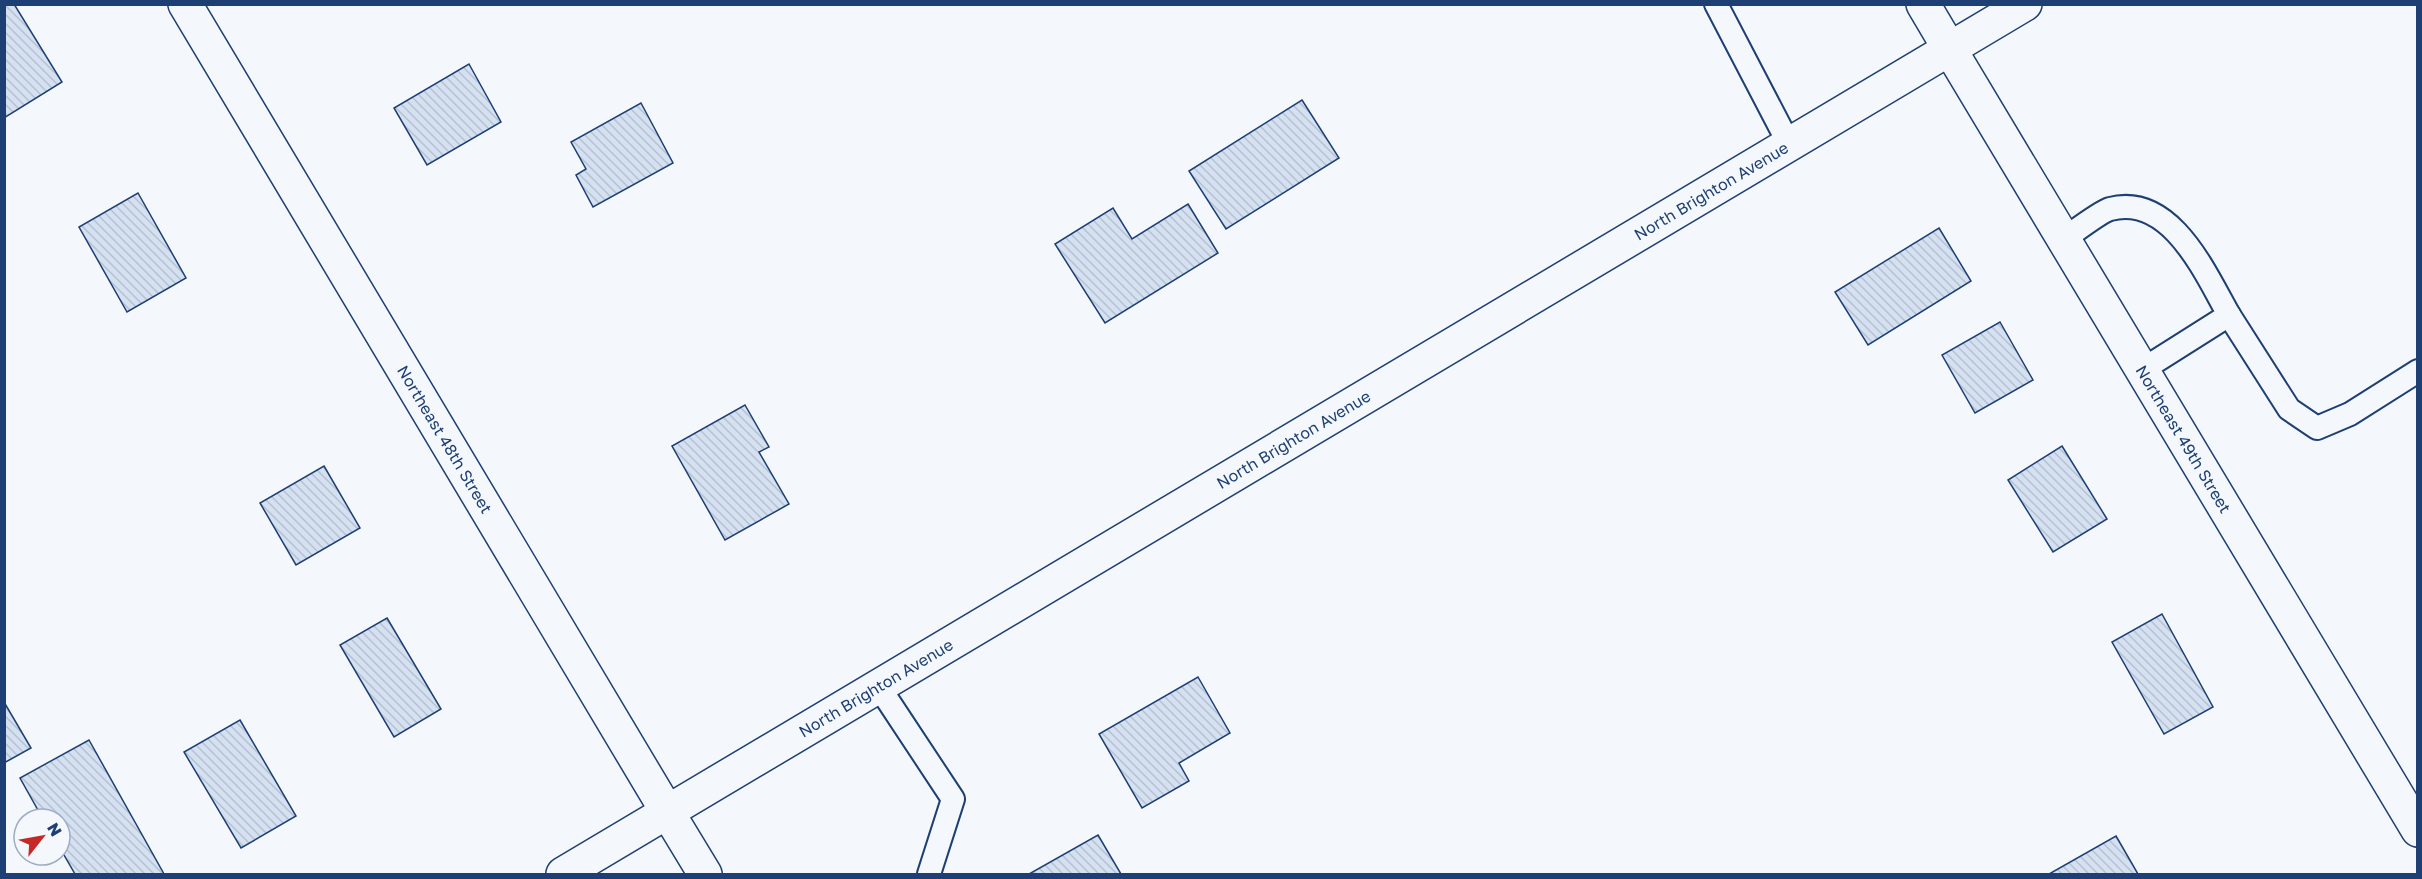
<svg xmlns="http://www.w3.org/2000/svg" width="2422" height="879" font-family="'Golos Text',sans-serif">
	<style>
		.building { fill: url(#building-back-hatch); stroke: #1d3f73; stroke-width: 1.5 }
		.lines { fill: none; stroke-linecap: round; stroke-linejoin: round }
		.lane-casing { stroke: #1d3f73; stroke-width: 26 }
		.street-casing { stroke: #1d3f73; stroke-width: 36 }
		.secondary-casing { stroke: #1d3f73; stroke-width: 36 }
		.highway-casing { stroke: #1d3f73; stroke-width: 36 }
		.lane { stroke: #f4f7fb; stroke-width: 22 }
		.street { stroke: #f4f7fb; stroke-width: 33 }
		.secondary { stroke: #f4f7fb; stroke-width: 33 }
		.highway { stroke: #f4f7fb; stroke-width: 33 }
		.labels { text-anchor: middle; stroke-width: 4.5; stroke-linejoin: round; paint-order: stroke }
		.street-label { font-size: 16px; fill: #1d3f73; stroke: #f4f7fb }
	</style>
	<defs>
		<pattern id="building-back-hatch" width="6" height="6" patternUnits="userSpaceOnUse" patternTransform="scale(1.5)"><rect width="6" height="6" fill="#d5e0f0"/><path d="M-1 5l2 2M0 0l6 6M5-1l2 2" fill="none" stroke="#b6c1d1"/></pattern>
	</defs>
	<rect width="100%" height="100%" fill="#f4f7fb"/>
	<!-- building -->
	<g class="building">
		<polygon points="4,4 14,4 62,82 4,118"/>
		<polygon points="469,64 501,122 427,165 394,108"/>
		<polygon points="1302,100 1339,158 1226,229 1189,171"/>
		<polygon points="641,103 673,163 593,207 576,175 586,169 571,142"/>
		<polygon points="138,193 186,278 127,312 79,227"/>
		<polygon points="1188,204 1218,253 1105,323 1055,244 1113,208 1132,239"/>
		<polygon points="1939,228 1971,281 1868,345 1835,292"/>
		<polygon points="2000,322 2033,380 1975,413 1942,355"/>
		<polygon points="745,405 769,447 759,452 789,504 725,540 672,446"/>
		<polygon points="2062,446 2107,519 2053,552 2008,480"/>
		<polygon points="324,466 360,528 296,565 260,503"/>
		<polygon points="2162,614 2213,707 2164,734 2112,642"/>
		<polygon points="387,618 441,709 394,737 340,645"/>
		<polygon points="1198,677 1230,733 1179,763 1189,781 1142,808 1099,734"/>
		<polygon points="4,702 31,748 4,763"/>
		<polygon points="240,720 296,816 241,848 184,752"/>
		<polygon points="89,740 164,874 75,874 60,848 60,819 43,819 20,778"/>
		<polygon points="1098,835 1121,874 1029,874"/>
		<polygon points="2116,836 2138,874 2049,874"/>
	</g>
	<g class="lines">
		<!-- lane casing -->
		<g class="lane-casing">
			<g id="lane">
				<polyline points="1716,4 1789,144"/>
				<path d="M2064,239C2074,232 2100,212 2110,209C2171,193 2205,273 2229,315L2142,370"/>
				<polyline points="2229,315 2289,409 2317,428 2350,414 2418,371"/>
				<polyline points="879,687 953,799 929,874"/>
			</g>
		</g>
		<!-- street casing -->
		<g class="street-casing">
			<g id="street">
				<path id="s1" d="M185,4L668,813"/>
				<path id="s2" d="M1949,48L2418,830"/>
			</g>
		</g>
		<!-- secondary casing -->
		<g class="secondary-casing">
			<g id="secondary">
				<polyline points="668,813 705,874"/>
				<path id="s3" d="M563,874L2025,4"/>
			</g>
		</g>
		<!-- highway casing -->
		<g class="highway-casing">
			<polyline id="highway" points="1923,4 1949,48"/>
		</g>
		<!-- lane -->
		<use href="#lane" class="lane"/>
		<!-- street -->
		<use href="#street" class="street"/>
		<!-- secondary -->
		<use href="#secondary" class="secondary"/>
		<!-- highway -->
		<use href="#highway" class="highway"/>
	</g>
	<g class="labels">
		<!-- street labels -->
		<g class="street-label">
			<text dy="6" stroke="none"><textPath href="#s3" startOffset="1336">North Brighton Avenue</textPath></text>
			<text dy="6" stroke="none"><textPath href="#s3" startOffset="850">North Brighton Avenue</textPath></text>
			<text dy="6" stroke="none"><textPath href="#s2" startOffset="456">Northeast 49th Street</textPath></text>
			<text dy="6" stroke="none"><textPath href="#s1" startOffset="507">Northeast 48th Street</textPath></text>
			<text dy="6" stroke="none"><textPath href="#s3" startOffset="364">North Brighton Avenue</textPath></text>
		</g>
	</g>
	<!-- border -->
	<rect width="2422" height="879" fill="none" stroke="#1d3f73" stroke-width="12"/>
	<!-- north arrow -->
	<g transform="translate(42 837) rotate(59)"><circle r="28" fill="#f4f7fb" stroke="#9eadc5" stroke-width="1.5"/>
	<path d="M0-4.5L10 22L0 15L-10 22Z" fill="#c62828"/>
	<text y="-9" font-size="16" font-weight="bold" text-anchor="middle" fill="#1d3f73">N</text>
	</g>
</svg>
